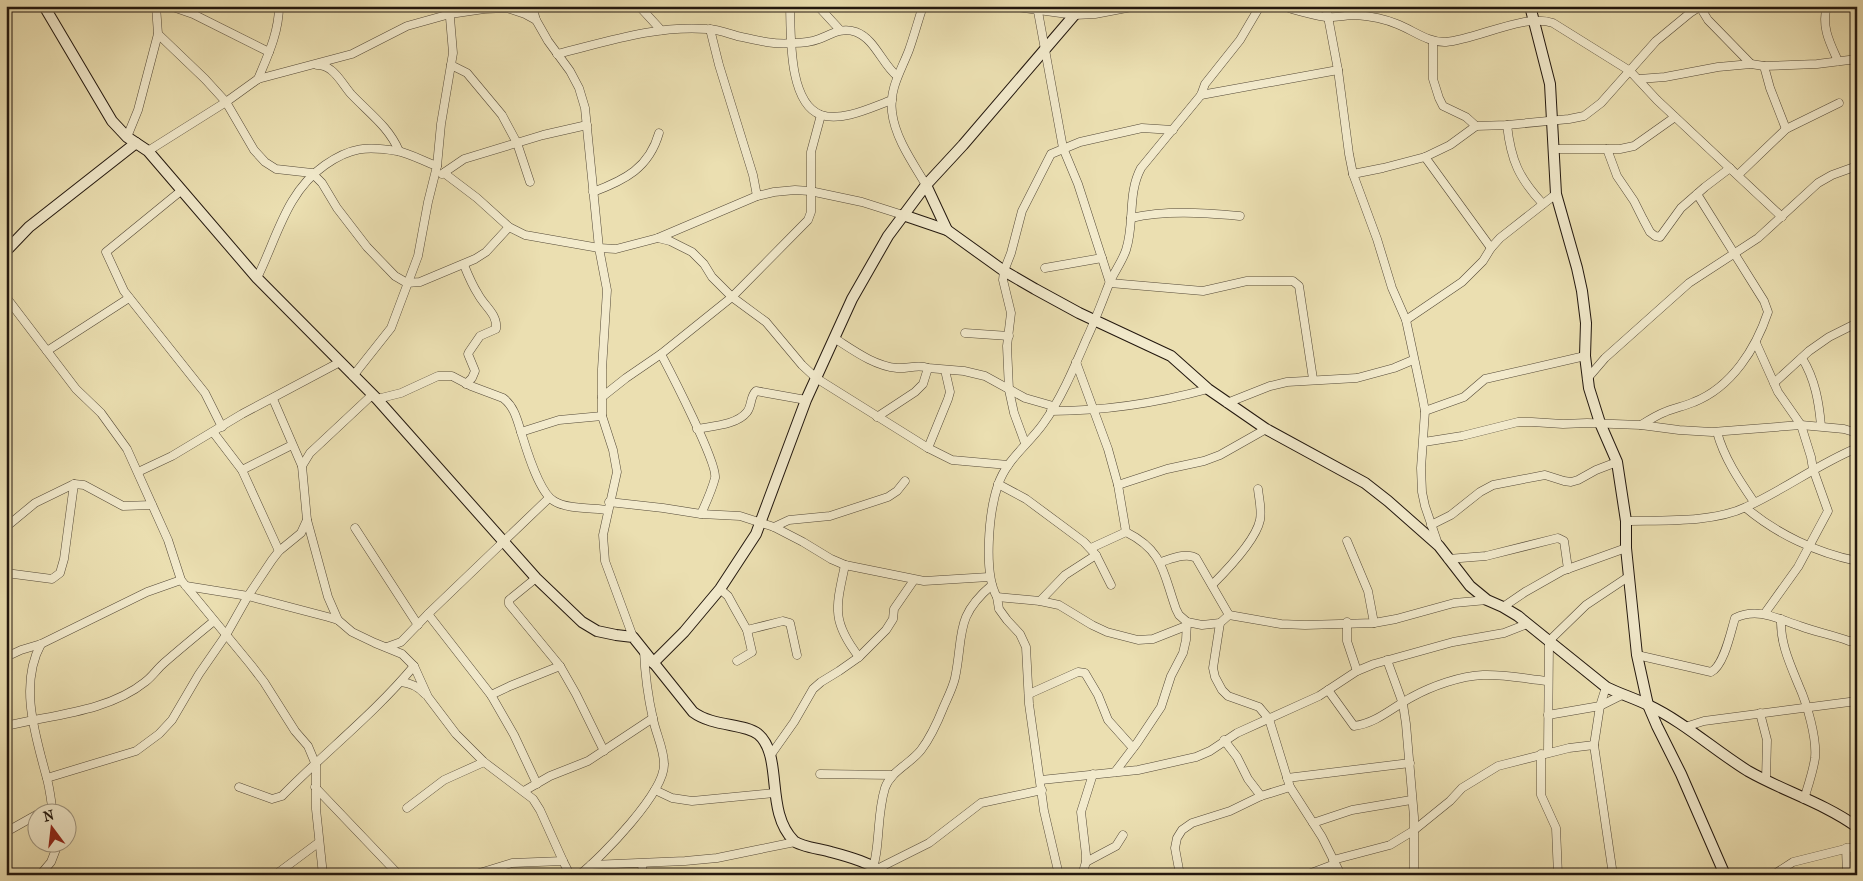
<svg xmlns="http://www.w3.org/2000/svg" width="1863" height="881" font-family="'IM FELL French Canon',serif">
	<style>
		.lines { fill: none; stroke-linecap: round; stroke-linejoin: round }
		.street-casing { stroke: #544937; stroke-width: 9 }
		.secondary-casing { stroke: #22170e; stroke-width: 12 }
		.street { stroke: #f2eacc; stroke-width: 8 }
		.secondary { stroke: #f2eacc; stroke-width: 10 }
	</style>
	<rect width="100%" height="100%" fill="#ebdfb1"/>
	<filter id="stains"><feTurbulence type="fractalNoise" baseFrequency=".004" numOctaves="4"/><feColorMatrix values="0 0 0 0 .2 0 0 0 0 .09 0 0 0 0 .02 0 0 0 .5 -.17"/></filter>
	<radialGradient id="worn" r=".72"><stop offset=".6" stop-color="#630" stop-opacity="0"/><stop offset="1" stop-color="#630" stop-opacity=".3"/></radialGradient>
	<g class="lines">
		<!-- street casing -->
		<g class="street-casing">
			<g id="street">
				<polyline points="170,6 193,14 269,52"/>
				<polyline points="532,6 536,20 548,41 570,71 579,88 585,108 599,248 607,290 602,369 602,416 613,450 617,472 603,535 605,561 633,637"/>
				<polyline points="639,6 661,30"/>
				<path d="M790,6C791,34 788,103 821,115C843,122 872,107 892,100"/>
				<polyline points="818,6 840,30"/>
				<path d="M923,6C918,21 914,36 909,50C901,71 889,89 892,112C895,138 913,163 926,185"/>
				<polyline points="1008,6 1075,15 1095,14 1137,6"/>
				<polyline points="1037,6 1063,148 1078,184 1110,283 1203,291 1247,281 1293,281 1299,286 1313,379"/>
				<path d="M1281,6C1296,10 1311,15 1326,17C1336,18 1346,15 1356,15C1369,16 1385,19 1397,24C1413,30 1428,43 1446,42C1478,39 1525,13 1553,23L1630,71L1657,100L1782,217"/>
				<polyline points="1326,6 1338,70 1349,154 1353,174 1377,239 1392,288 1406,320 1422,395 1425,411 1421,468 1422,492 1425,506 1438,544"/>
				<path d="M1827,6C1821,27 1830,43 1838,61"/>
				<polyline points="1700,7 1708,20 1751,64"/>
				<polyline points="710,29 719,65 753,175 757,196"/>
				<polyline points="158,34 205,79 226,102 254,150 265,162 276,169 312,173 322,183 337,208 367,247 395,276 407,283 420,282 475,259 486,252 509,227"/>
				<polyline points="1433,41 1433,79 1439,98 1443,106 1466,117 1476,126"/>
				<path d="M557,54C606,42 656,25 707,29C717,29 727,33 737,36C755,40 774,45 793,43C801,43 811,42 819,39C832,34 841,27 856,32C875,39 882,64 897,76"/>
				<path d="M317,65C323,65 326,66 331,70C339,76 344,86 351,94C369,113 389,127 399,151"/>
				<polyline points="451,65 467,73 502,115 517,143 530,182"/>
				<polyline points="1764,66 1770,88 1786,129"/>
				<path d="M258,79C268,55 279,32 279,6"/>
				<polyline points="1639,79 1665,77 1718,67 1751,64 1764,66 1817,64 1857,59"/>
				<polyline points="1201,95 1338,70"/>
				<path d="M1507,125C1511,161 1519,178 1543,204"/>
				<polyline points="127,137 138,110 158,34 156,6"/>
				<polyline points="1553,149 1620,149 1634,146 1675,117"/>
				<polyline points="1607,149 1617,176 1634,201 1643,219 1650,232 1655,236 1660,237 1681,208 1705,187 1730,168"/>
				<polyline points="148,151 226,102 258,79 352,54 407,26 450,14 484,9 507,8 525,14 536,20"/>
				<polyline points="1425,157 1491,248"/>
				<polyline points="444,173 477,198 509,227 525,235 599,248 616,249 658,238 757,196 774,192 795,190 810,191 862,202 903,215"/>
				<polyline points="442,174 464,159 543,135 587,125"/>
				<polyline points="1353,174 1383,168 1425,157 1450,145 1476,126 1507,125 1569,119 1584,116 1601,103 1656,41 1690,13 1701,6"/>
				<polyline points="1738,175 1786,129 1839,103"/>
				<polyline points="182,190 106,252 124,291 205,393 222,427"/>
				<path d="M593,192C625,180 649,168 659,133"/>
				<path d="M1131,218C1167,210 1203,213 1240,216"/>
				<polyline points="658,238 670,241 692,252 704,264 712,277 732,297 766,322 802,365 816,378 928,448 952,460 1008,465"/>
				<path d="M464,265C468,275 472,285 478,294C484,306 498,314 496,329L480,336L469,352L468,354L475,371L472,378L466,384"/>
				<polyline points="1045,268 1102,258"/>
				<path d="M257,278C277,238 286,192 325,165C351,147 367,146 397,151C409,153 425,162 437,166"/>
				<polyline points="6,297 76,389 101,413 127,449 168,540 181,580 251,665 264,682 295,731 308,746 316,765 316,809 323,875"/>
				<polyline points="1406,320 1462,282 1483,261 1491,248 1500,238 1556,194"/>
				<polyline points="965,333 1009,336"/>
				<path d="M834,338C853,350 874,366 897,368C908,369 918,364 928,368L964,371L985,376L1025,398L1053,406"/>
				<polyline points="1756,343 1778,392 1801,425 1811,457 1813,469 1828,511 1798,567 1765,613"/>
				<polyline points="47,351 129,298"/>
				<path d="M661,354C671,373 718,464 715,478C712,490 706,503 701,514"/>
				<path d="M1802,358C1815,379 1819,402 1821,426"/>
				<path d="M1076,362L1108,449L1118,485L1126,532C1164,551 1163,573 1176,609L1179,615L1187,622L1202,625L1220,623L1229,615L1281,624L1305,625L1374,623L1396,619L1454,603L1487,600"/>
				<polyline points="353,376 391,328 418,256 428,202 437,166 441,124 453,53 449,6"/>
				<polyline points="1587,379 1605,358 1689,283 1758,238 1818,183 1832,175 1857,166"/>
				<polyline points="1774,383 1809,351 1829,337 1857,323"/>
				<polyline points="602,397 626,378 661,354 732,297 808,220 811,212 811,152 821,115"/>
				<polyline points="273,399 302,466"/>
				<path d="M377,399L401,393L438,376H452L471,386L503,398C514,406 517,419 521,432C526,448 539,493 554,501C566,509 593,508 608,510"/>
				<polyline points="1227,403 1270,386 1287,382 1357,378 1394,368 1413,360"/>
				<path d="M1051,411C1104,411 1157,403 1208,389"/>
				<polyline points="1425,411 1464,397 1485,379 1585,356"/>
				<polyline points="877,417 915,392 923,384 928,368"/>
				<path d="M1641,425C1649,420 1657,415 1665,412C1674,408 1685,406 1694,402C1732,387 1756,348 1768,312L1764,301L1697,194"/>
				<path d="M697,429C712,426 737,425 747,412C752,406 750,396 756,391L806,400"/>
				<polyline points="213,432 242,470 279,551"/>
				<polyline points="521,432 559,420 602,416"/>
				<path d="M1717,432C1724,458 1739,480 1754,502"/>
				<polyline points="1424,442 1462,436 1518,422 1532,422 1563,424 1587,423 1641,425 1679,430 1712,432 1801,425 1844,429 1857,433"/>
				<polyline points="1025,443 1014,413 1009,390 1007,346 1011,313 1003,280 1004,271 1011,253 1022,211 1051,154 1080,142 1142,128 1173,130"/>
				<polyline points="928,448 948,399 950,392 945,370"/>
				<polyline points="242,470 292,445"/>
				<polyline points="138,472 172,456 242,414 340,362"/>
				<polyline points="998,484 1026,499 1084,542 1096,555 1111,585"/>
				<polyline points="1118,485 1167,469 1204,461 1220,455 1266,429"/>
				<polyline points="609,502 663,508 701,514 740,516 774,527 803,542 831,559 845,565 924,581 989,577"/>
				<path d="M1746,508C1777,534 1817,553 1857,561"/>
				<polyline points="307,520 328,597 338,620"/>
				<path d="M1626,521C1662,520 1713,523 1746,507C1784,490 1818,464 1857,448"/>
				<polyline points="1431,525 1451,515 1480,492 1493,485 1545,475 1564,481 1571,482 1578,480 1596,470 1617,462"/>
				<polyline points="6,527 35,503 74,484 84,485 123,506 152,505"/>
				<polyline points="774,527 789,520 830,516 888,497 897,491 905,481"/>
				<polyline points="355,528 418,625"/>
				<polyline points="1347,541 1368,591 1374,623"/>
				<polyline points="1091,548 1126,532"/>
				<polyline points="1448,559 1486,556 1558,538 1564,541 1568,569"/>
				<path d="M1161,562C1171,559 1187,552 1196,558L1229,615"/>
				<path d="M845,565C836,607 831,621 859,657"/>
				<polyline points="6,573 52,579 60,573 64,559 74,484"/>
				<polyline points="536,578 509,600 509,604 560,666 576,694 604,751"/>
				<path d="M1212,585C1227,570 1256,540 1260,520C1262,510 1259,499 1258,489"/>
				<polyline points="186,586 248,596 328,617 338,620 352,632 375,643 402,654 414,666 428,697 456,734 484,762 533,799 540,810 563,861 570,875"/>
				<polyline points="720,589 728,596 734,607 747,630 783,621 790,623 797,655"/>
				<polyline points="997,597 999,609 1007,620 1020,634 1026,647 1029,704 1044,811 1059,875"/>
				<polyline points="1040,601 1065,575 1096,555"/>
				<polyline points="1503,607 1525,592 1562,571 1626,548"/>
				<polyline points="428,614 491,695 514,735 537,784"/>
				<path d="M1781,619C1780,643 1790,664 1799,686C1807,704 1817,738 1815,758C1813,772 1808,786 1804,799"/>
				<polyline points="1347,622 1347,641 1357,671"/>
				<polyline points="1220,623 1213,668 1215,677 1222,690 1228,696 1259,707 1269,719 1290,787 1322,837 1341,875"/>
				<path d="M1186,626L1153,639L1138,640L1107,632L1092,625L1059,605L1040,601L997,597C983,573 989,511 998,485C1006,460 1028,445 1043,424C1061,399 1074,368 1086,340C1095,321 1102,302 1109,284C1114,272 1122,262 1126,250C1135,223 1127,194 1141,168L1201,95L1205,84L1240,40L1260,6"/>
				<path d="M41,644C19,684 35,734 46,775C50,788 51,801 53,814"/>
				<polyline points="387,647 401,642 428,614 549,498"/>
				<path d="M1637,655L1711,672C1724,666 1731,631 1735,618C1758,607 1778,619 1800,626C1816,632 1833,635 1849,641H1857"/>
				<polyline points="6,657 21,650 41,644 147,592 181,580"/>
				<polyline points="1387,660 1403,704 1406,724 1414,817 1414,875"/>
				<polyline points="737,661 752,652 747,630"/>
				<path d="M401,682C411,683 418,686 425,694"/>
				<polyline points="1606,687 1600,706 1594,745 1613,875"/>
				<path d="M1328,690L1354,726C1377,723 1393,707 1412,697C1432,686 1460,676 1483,675C1504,674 1527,679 1548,681"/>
				<polyline points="1029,694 1078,672 1085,673 1098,695 1108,720 1133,748"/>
				<polyline points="491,695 510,686 560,666"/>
				<polyline points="1760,713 1767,740 1766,780"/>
				<polyline points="1548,715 1600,706 1622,695"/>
				<path d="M6,726C50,715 108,712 145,682C152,677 157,669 164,663C180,649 197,635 214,621"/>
				<polyline points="1685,727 1704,721 1857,701"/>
				<polyline points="1224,740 1237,757 1248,779 1261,796"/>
				<polyline points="1548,752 1549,641 1586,605 1628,577"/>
				<polyline points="1541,754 1541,795 1556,828 1558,875"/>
				<polyline points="770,756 794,722 813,689 821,682 839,671 859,657 886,630 893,619 894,609 914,580"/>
				<polyline points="1115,772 1137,743 1161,707 1171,676 1183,653 1186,640 1187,622"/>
				<polyline points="820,774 892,775"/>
				<polyline points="47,778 136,751 159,734 172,720 199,674 226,635 248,596 272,560 279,551 301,533 307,520 302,466 310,453 372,395"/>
				<polyline points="1287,778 1410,763"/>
				<polyline points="1041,780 1138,770 1196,757 1210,751 1237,733 1319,696 1357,671 1374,664 1453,642 1504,633 1527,624"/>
				<path d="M239,787L272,799L282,796C325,752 374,714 414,666"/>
				<polyline points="315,787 399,875"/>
				<polyline points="655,790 672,798 692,801 774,793"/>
				<polyline points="524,791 550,776 588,761 653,718"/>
				<polyline points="407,808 444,780 484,762"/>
				<polyline points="1313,823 1352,810 1411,800"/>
				<polyline points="6,832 38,814"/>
				<polyline points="1846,848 1847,875"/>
				<polyline points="1333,860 1390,845 1413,831 1450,801 1462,788 1498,766 1569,748 1594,745"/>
				<polyline points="1086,862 1116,846 1123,835"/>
				<polyline points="642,864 643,875"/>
				<polyline points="591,865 685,861 717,858 795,842"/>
				<polyline points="879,868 929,843 981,803 1042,790"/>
				<polyline points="40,875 51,862 58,844"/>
				<polyline points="275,875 318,843"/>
				<polyline points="473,875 512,863 563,861"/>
				<path d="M579,875C602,857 665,792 664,764C664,749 656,734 653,719C648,697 645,674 644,651"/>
				<path d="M871,875C881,847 876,817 885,788C891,771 910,764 921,750C931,737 938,721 944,706C948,697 953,687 955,678C964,635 954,617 992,585"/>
				<polyline points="1082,875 1086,862 1086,855 1081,812 1093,774"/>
				<polyline points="1180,875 1175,848 1177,838 1182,830 1192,823 1230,811 1261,796 1290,787"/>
				<polyline points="1306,875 1335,864"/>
				<polyline points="1773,875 1793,862 1857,846"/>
			</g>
		</g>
		<!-- secondary casing -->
		<g class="secondary-casing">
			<g id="secondary">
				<path d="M44,6L112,121L127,137L148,151L257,278L377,399L536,578L582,622L597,631L616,635L633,637L693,712C713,727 744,723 758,734C784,756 764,811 794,841C801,847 822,849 831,852C850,857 871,863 887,875"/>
				<polyline points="1530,6 1550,84 1556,194 1577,268 1582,291 1586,323 1585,356 1589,388 1600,423 1617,462 1626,521 1626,548 1637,655 1648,705 1657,726 1681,774 1725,875"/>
				<polyline points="926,185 947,230"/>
				<path d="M903,215L947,230L1004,271L1035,289L1079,313L1171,356L1208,389L1266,429L1365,483L1388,501L1439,546L1470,586L1487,600L1503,607L1518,616L1606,687C1620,694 1634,698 1648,705C1684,722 1714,750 1748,771C1783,791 1824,803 1857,827"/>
				<polyline points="6,251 29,227 136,143"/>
				<polyline points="653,663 684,632 720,589 756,534 806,400 852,299 888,236 926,185 963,145 1082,6"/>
			</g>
		</g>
		<!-- street -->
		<use href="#street" class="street"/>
		<!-- secondary -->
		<use href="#secondary" class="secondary"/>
	</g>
	<!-- margin -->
	<rect width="1863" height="881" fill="none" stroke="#ebdfb1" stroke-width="25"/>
	<rect x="8" y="8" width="1848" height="866" fill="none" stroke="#22170e" stroke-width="2.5"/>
	<rect x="12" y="12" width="1838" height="856" fill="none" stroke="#22170e"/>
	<!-- north arrow -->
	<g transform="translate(52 828) rotate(345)"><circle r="24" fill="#f2eacc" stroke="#9f9680"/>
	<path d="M0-4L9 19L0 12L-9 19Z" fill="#8f2418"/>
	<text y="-8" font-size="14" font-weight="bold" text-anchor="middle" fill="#22170e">N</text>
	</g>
	<rect width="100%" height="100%" filter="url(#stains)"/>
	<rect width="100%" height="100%" fill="url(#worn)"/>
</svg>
